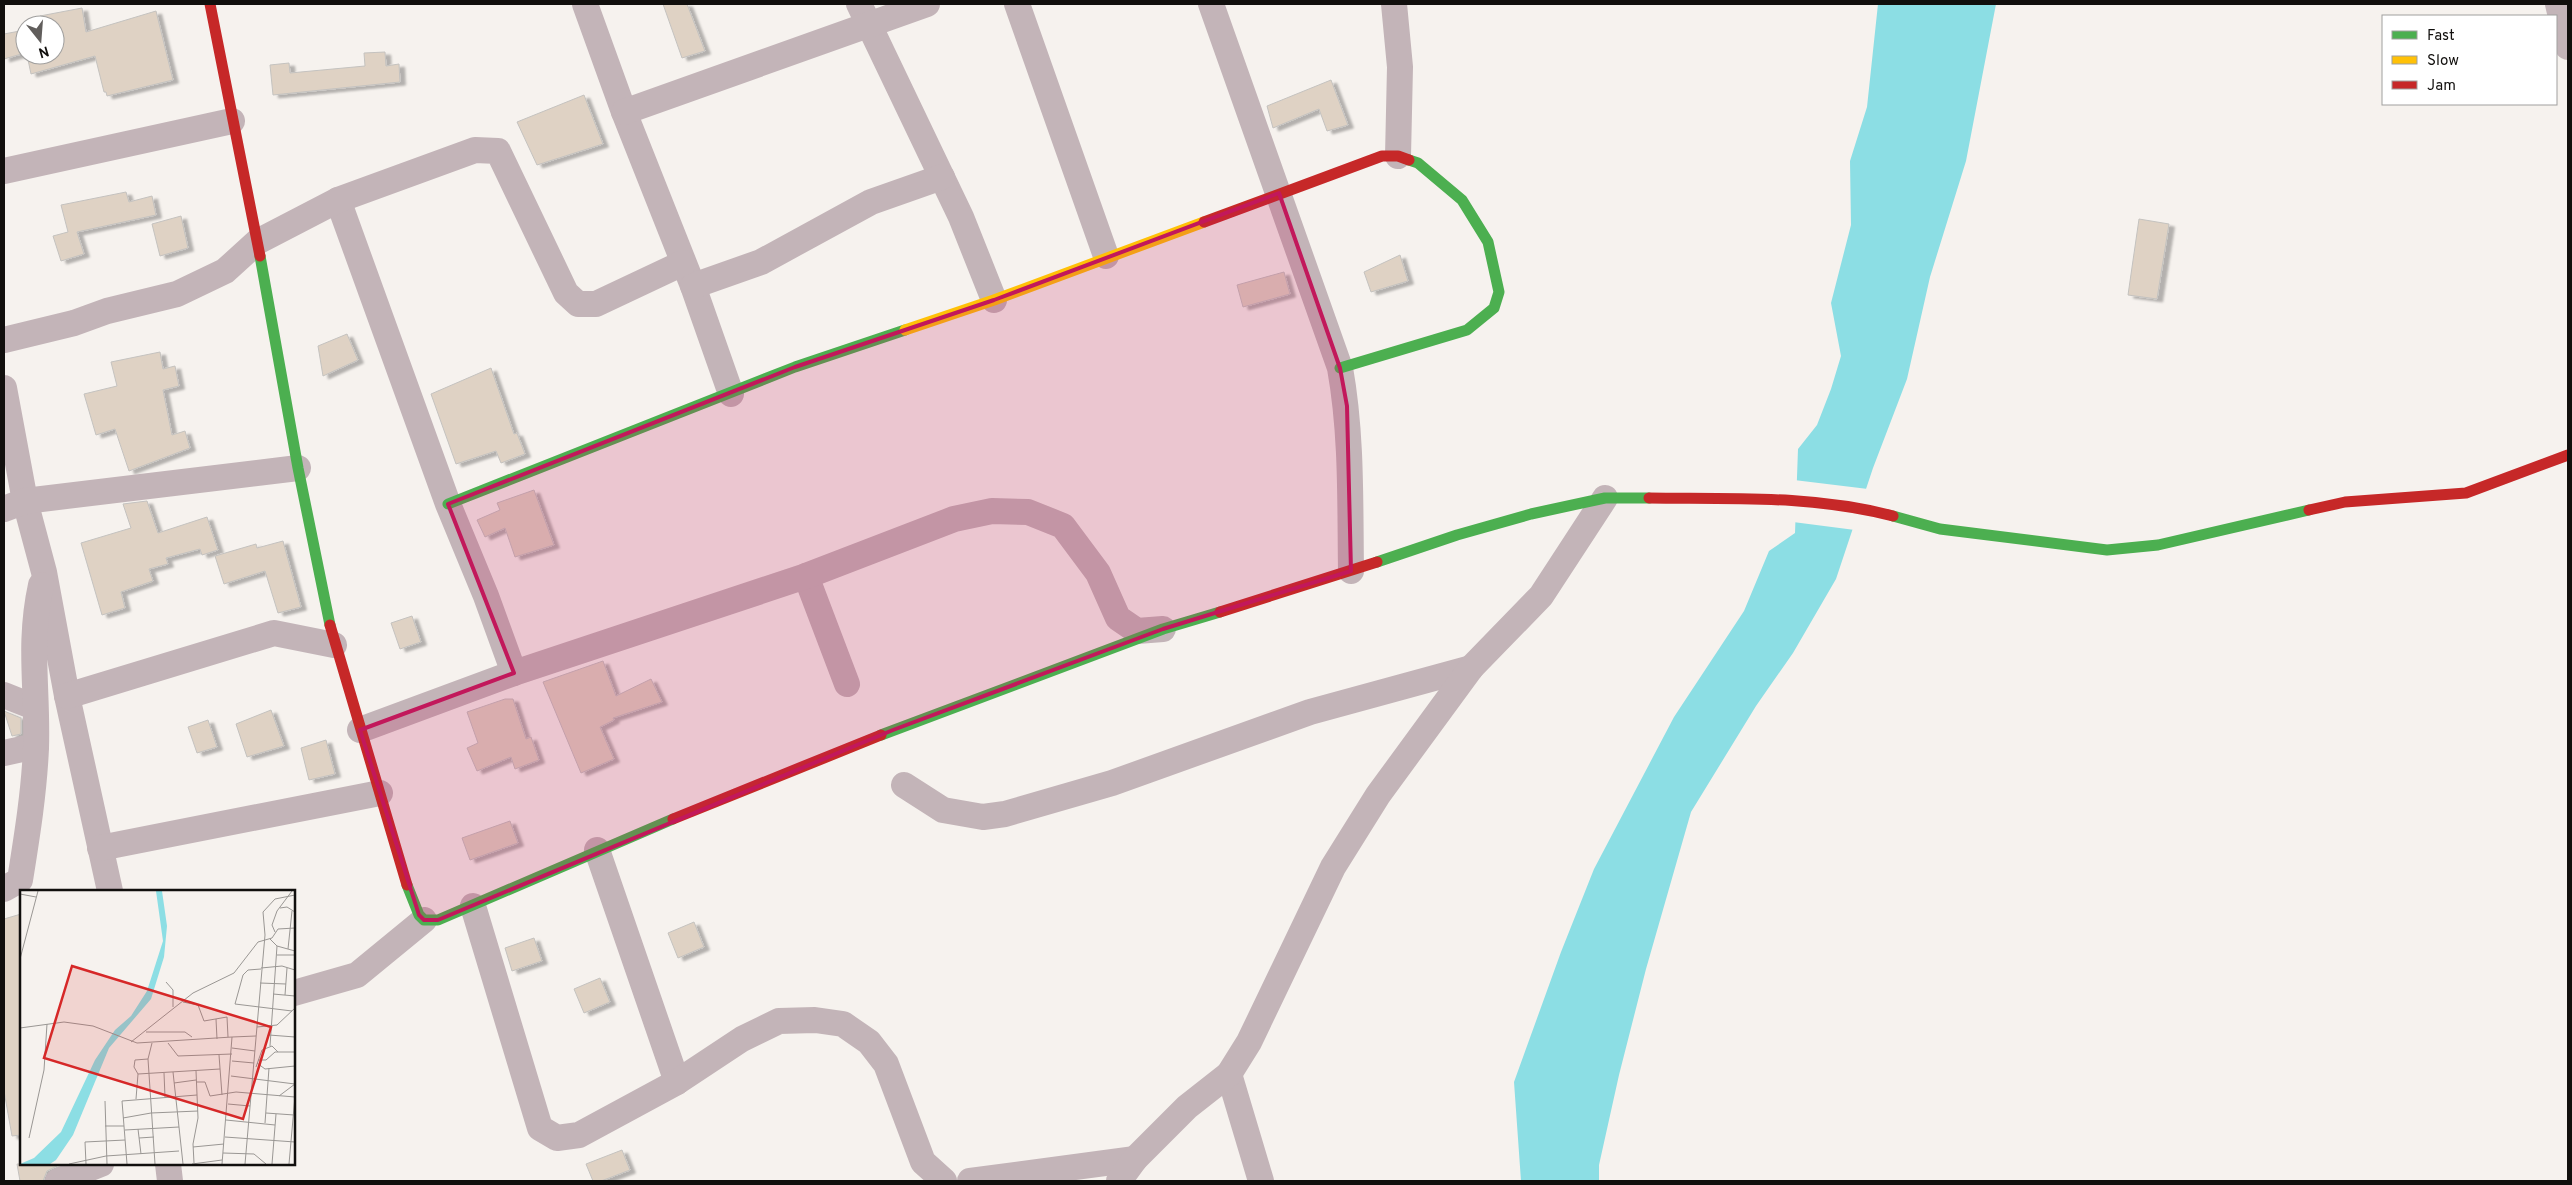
<svg xmlns="http://www.w3.org/2000/svg" width="2572" height="1185" font-family="Overpass,sans-serif">
	<style>
		.water { fill: #8cdee4 }
		.pier { fill: #f6f2ee }
		.building { fill: #dfd2c4; stroke: #c4c2bf; filter: url(#shadow) }
		.lines { fill: none; stroke-linecap: round; stroke-linejoin: round }
		.street { stroke: #c3b4b8; stroke-width: 26 }
		.fast { stroke: #4caf50; stroke-width: 11 }
		.slow { stroke: #ffc107; stroke-width: 11 }
		.jam { stroke: #c62828; stroke-width: 11 }
		.marked { fill: #c2185b; fill-opacity: 0.2; stroke: #c2185b; stroke-width: 4; stroke-linejoin: round }
		.inset-road { fill: none; stroke: #9a9794; stroke-width: 1 }
		.view { fill: #d62828; fill-opacity: 0.15; stroke: #d62828; stroke-width: 2.5 }
		.inset-edge { fill: none; stroke: #110f0d; stroke-width: 2.5 }
	</style>
	<defs>
		<filter id="shadow"><feDropShadow dx="5.5" dy="3" stdDeviation="1" flood-color="#0004"/></filter>
	</defs>
	<rect width="100%" height="100%" fill="#f6f2ee"/>
	<!-- water -->
	<polygon class="water" points="1878,4 1996,4 1966,161 1930,277 1907,379 1873,468 1836,579 1793,653 1756,706 1691,812 1646,969 1619,1075 1599,1165 1599,1181 1521,1181 1514,1082 1561,952 1594,869 1674,717 1744,611 1769,551 1795,533 1798,449 1817,425 1831,389 1841,356 1831,303 1851,225 1850,161 1867,107"/>
	<!-- pier -->
	<polygon class="pier" points="1794,480 1868,489 1855,530 1793,522"/>
	<!-- building -->
	<g class="building">
		<polygon points="663,4 687,4 705,51 682,58"/>
		<polygon points="82,8 86,32 156,11 173,80 107,96 106,92 104,92 95,56 31,74 27,55 55,55 55,25 41,25 40,16"/>
		<polygon points="25,30 25,53 4,59 4,34"/>
		<polygon points="385,52 386,66 399,64 400,82 273,95 270,65 289,63 290,73 365,66 364,53"/>
		<polygon points="1331,80 1348,125 1327,131 1319,109 1273,128 1267,106"/>
		<polygon points="584,95 603,144 537,165 517,122"/>
		<polygon points="126,192 129,202 152,196 156,215 77,232 84,254 61,261 53,236 68,232 61,205"/>
		<polygon points="181,216 188,248 160,256 152,224"/>
		<polygon points="2139,219 2169,224 2157,299 2128,295"/>
		<polygon points="1400,255 1408,281 1371,292 1364,272"/>
		<polygon points="1284,272 1290,294 1243,307 1237,285"/>
		<polygon points="347,334 358,360 323,376 318,346"/>
		<polygon points="160,352 163,369 175,366 179,386 163,390 172,435 185,431 190,448 129,471 115,429 96,435 84,394 117,386 111,362"/>
		<polygon points="491,368 514,434 517,433 525,454 501,463 496,451 456,464 431,394"/>
		<polygon points="534,490 554,545 515,557 505,528 485,537 477,520 500,510 497,503"/>
		<polygon points="147,501 158,533 207,517 218,550 202,555 200,549 166,558 168,564 149,569 153,581 121,592 125,608 102,615 81,543 131,528 123,504"/>
		<polygon points="283,541 301,607 278,613 265,571 224,584 215,556 256,544 257,548"/>
		<polygon points="412,616 421,642 400,649 391,623"/>
		<polygon points="603,661 616,696 651,679 662,702 613,718 614,720 600,727 614,759 581,773 543,682"/>
		<polygon points="505,699 513,699 526,739 531,737 539,760 515,769 511,757 477,771 467,748 478,743 467,712"/>
		<polygon points="271,710 284,746 247,757 236,724"/>
		<polygon points="4,711 21,718 21,734 12,736"/>
		<polygon points="208,720 217,747 197,753 188,727"/>
		<polygon points="326,740 335,774 309,780 301,748"/>
		<polygon points="510,821 518,843 470,860 462,838"/>
		<polygon points="21,914 21,1135 12,1136 4,1091 4,919"/>
		<polygon points="694,922 704,947 678,958 668,933"/>
		<polygon points="534,938 542,961 512,971 505,948"/>
		<polygon points="600,978 610,1002 584,1013 574,989"/>
		<polygon points="622,1150 630,1170 601,1181 593,1181 586,1164"/>
		<polygon points="17,1164 61,1164 47,1171 43,1181 20,1181"/>
	</g>
	<g class="lines">
		<!-- street -->
		<g class="street">
			<polyline points="585,4 624,112 693,286 731,394"/>
			<polyline points="859,4 961,217 994,300"/>
			<polyline points="1017,4 1106,256"/>
			<path d="M1211,4L1340,368C1352,435 1350,503 1351,571"/>
			<polyline points="1394,4 1400,67 1398,156"/>
			<polyline points="2558,4 2568,47"/>
			<polyline points="624,112 927,4"/>
			<polyline points="4,171 232,121"/>
			<polyline points="338,200 448,504 486,596 514,673"/>
			<polyline points="693,286 761,262 871,202 942,177"/>
			<polyline points="4,340 74,323 107,311 177,294 225,271 257,242 338,200 475,150 498,151 566,293 578,304 596,304 683,263"/>
			<polyline points="4,388 25,501 44,572 67,696 110,891"/>
			<polyline points="4,509 25,501 298,468"/>
			<polyline points="806,576 847,684"/>
			<polyline points="4,695 34,707"/>
			<polyline points="67,696 274,633 334,645"/>
			<polyline points="360,730 514,673 806,576 954,519 992,511 1028,512 1063,526 1098,573 1118,618 1137,631 1163,629"/>
			<polyline points="4,753 36,746"/>
			<polyline points="904,785 943,810 983,817 1005,814 1112,783 1310,712 1471,668"/>
			<polyline points="100,848 380,793"/>
			<polyline points="597,850 677,1082"/>
			<path d="M4,889L20,880C27,836 34,793 36,748C38,690 28,644 41,585"/>
			<polyline points="473,906 540,1128 557,1138 579,1135 677,1082 742,1039 779,1021 815,1020 843,1024 869,1042 886,1064 923,1162 944,1181"/>
			<polyline points="294,993 357,975 424,920"/>
			<polyline points="1229,1074 1261,1181"/>
			<polyline points="168,1164 170,1181"/>
			<polyline points="58,1181 101,1164"/>
			<polyline points="970,1181 1135,1159"/>
			<polyline points="1119,1181 1135,1159 1187,1107 1229,1074 1249,1042 1333,867 1378,795 1471,668 1541,596 1605,498"/>
		</g>
		<!-- fast -->
		<g class="fast">
			<polyline points="260,256 298,468 330,625"/>
			<polyline points="1340,368 1467,330 1494,308 1499,292 1488,242 1462,200 1418,163 1409,160"/>
			<polyline points="448,504 795,367 905,330"/>
			<polyline points="1893,516 1940,529 2107,550 2158,545 2309,510"/>
			<polyline points="1377,562 1457,535 1531,514 1605,498 1649,498"/>
			<polyline points="881,735 1163,629 1220,612"/>
			<polyline points="407,885 419,915 424,920 438,920 673,819"/>
		</g>
		<!-- slow -->
		<polyline class="slow" points="905,330 994,300 1204,222"/>
		<!-- jam -->
		<g class="jam">
			<polyline points="210,4 260,256"/>
			<polyline points="1204,222 1382,156 1398,156 1409,160"/>
			<path d="M1649,498C1730,499 1813,495 1893,516"/>
			<polyline points="2309,510 2345,502 2466,493 2568,455"/>
			<polyline points="1220,612 1377,562"/>
			<polyline points="330,625 407,885"/>
			<polyline points="673,819 881,735"/>
		</g>
	</g>
	<!-- marked area -->
	<path class="marked" d="M1279,193L1340,368L1347,406L1351,571L1163,629L893,730L438,920H424L419,915L360,730L514,673L448,504L795,367L994,300Z"/>
	<!-- overview -->
	<g transform="translate(20 890)">
		<rect width="275" height="275" fill="#f6f2ee"/>
		<path d="M136,1H142L147,36L144,67L131,109L89,158L53,245L36,270L30,274H0L14,268L41,242L75,170L95,140L111,126L127,101L143,51Z" fill="#8cdee4"/>
		<path class="inset-road" d="M0,4L16,7M260,18L267,17L275,22M255,42L252,35L257,21L272,1M250,49L257,56L275,61M268,59L272,21M257,65H275M0,69L18,1M241,78L262,76L275,80M241,79L228,80L223,85L215,114L272,121M146,92L153,100V117M240,93L266,94M253,104L275,106M265,105L267,78M163,112L178,115L184,131L207,127L208,147M196,129L197,149M237,137L257,135L275,118M0,138L44,132L73,136L117,153L212,147L202,274M126,142H165L172,147M249,145L275,147M212,147L236,146M111,152L173,103L214,83L238,52L252,48L258,39L275,38M132,153L128,169L135,274M148,153L158,166L212,164M250,156L257,56M212,158L235,161M199,165L202,205M238,170H246L255,162H275M212,171L234,173M237,173L245,179L275,176M236,177L242,160L252,156L258,162M153,182L163,274M144,183L145,207M118,184L200,179M118,184L114,177L115,170L128,169M211,186L275,194M176,192H185L190,206L216,202L275,207M154,193L176,190M259,206L275,194M116,209L118,184M85,211L87,274M208,214L230,216M246,223L274,225M103,228L131,223L178,221M206,230L255,235M245,233L249,178M85,236H104M118,239L121,264M105,240L159,237M205,247L275,252M9,248L24,180L27,134M119,248L134,247M173,257L204,254M203,263L234,264L246,274M174,273L173,254L178,228L176,181M49,274L86,266L159,261M66,274L65,252L105,250M107,274L102,211L177,205M172,274L202,270M225,274L245,45L243,22L255,9L275,5M252,274L256,224M269,274L275,206"/>
		<path class="view" d="M52,76L251,137L223,229L24,168Z"/>
		<rect width="275" height="275" class="inset-edge"/>
	</g>
	<!-- border -->
	<rect width="2572" height="1185" fill="none" stroke="#110f0d" stroke-width="10"/>
	<!-- legend -->
	<rect x="2382" y="15" width="175" height="90" fill="#ffffff" stroke="#a09f9e"/>
	<rect x="2392" y="31" width="25" height="8" fill="#4caf50" stroke="#a09f9e"/>
	<text x="2427" y="40" font-size="15" fill="#110f0d">Fast</text>
	<rect x="2392" y="56" width="25" height="8" fill="#ffc107" stroke="#a09f9e"/>
	<text x="2427" y="65" font-size="15" fill="#110f0d">Slow</text>
	<rect x="2392" y="81" width="25" height="8" fill="#c62828" stroke="#a09f9e"/>
	<text x="2427" y="90" font-size="15" fill="#110f0d">Jam</text>
	<!-- north arrow -->
	<g transform="translate(40 40) rotate(163)"><circle r="24" fill="#ffffff" stroke="#a09f9e"/>
	<path d="M0-4L9 19L0 12L-9 19Z" fill="#615e5c"/>
	<text y="-8" font-size="14" font-weight="bold" text-anchor="middle" fill="#110f0d">N</text>
	</g>
</svg>
